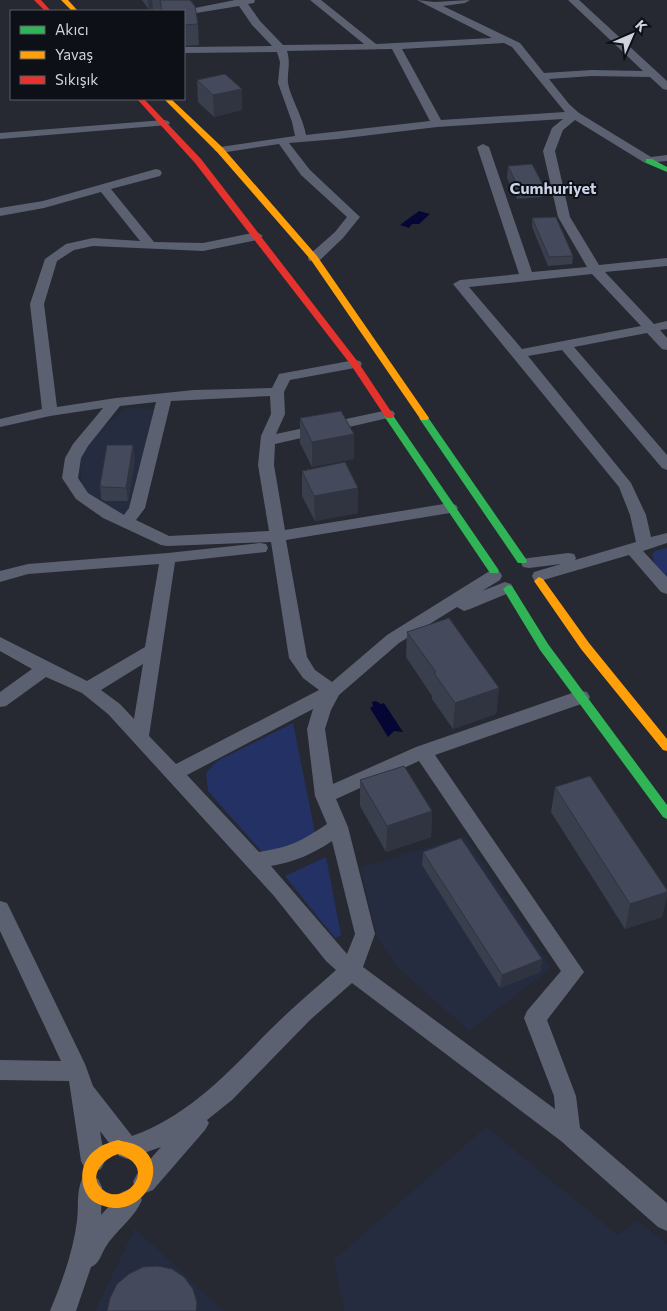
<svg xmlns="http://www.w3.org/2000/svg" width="667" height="1311" font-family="Commissioner,sans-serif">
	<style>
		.built { fill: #252c40 }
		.green { fill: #233164 }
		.water { fill: #060635 }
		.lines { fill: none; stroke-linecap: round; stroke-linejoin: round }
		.street { fill: #5c6171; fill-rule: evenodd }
		.fast { fill: #30b455; fill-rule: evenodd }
		.slow { fill: #ff9f0a; fill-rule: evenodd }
		.jam { fill: #e5322d; fill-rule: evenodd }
		.wall { fill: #3a3f4e }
		.shaded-wall { fill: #303340 }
		.building { fill: #44495b; stroke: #303340 }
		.labels { text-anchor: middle; stroke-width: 4; stroke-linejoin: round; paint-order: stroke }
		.far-district-label { font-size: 16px; font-weight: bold; fill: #cbd3e9; stroke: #0e1017 }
	</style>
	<rect width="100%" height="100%" fill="#262932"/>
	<!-- built -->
	<g class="built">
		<polygon points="128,407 154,409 131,506 124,516 82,489 80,461 90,437"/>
		<polygon points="465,836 551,968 469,1031 397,967 378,939 360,868"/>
		<polygon points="486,1127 618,1235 637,1221 667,1244 667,1311 344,1311 334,1260"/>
		<polygon points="135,1228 223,1311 95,1311"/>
	</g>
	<!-- green -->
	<g class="green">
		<polygon points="667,548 667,580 656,569 652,555 655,551"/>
		<polygon points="293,723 315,833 303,844 264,854 208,791 206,773 217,761"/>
		<polygon points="326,857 341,935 335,938 285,876"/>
	</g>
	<!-- water -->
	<g class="water">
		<polygon points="419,211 430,214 419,224 412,224 409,228 400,225"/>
		<polygon points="376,701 381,704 384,703 403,732 394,731 388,737 370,708 373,706 372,702"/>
	</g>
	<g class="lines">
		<!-- street -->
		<g class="street">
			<path d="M235,0H255L254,3L248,4L260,21L283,45L364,44L310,0H321L376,44L492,38L417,0L434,2L470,0L465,3L443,6L520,43L544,73L592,70L643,71L568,0H579L667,81V90L663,89L650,77L592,76L549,79L569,104L579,113L651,157L667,155V161L645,163L575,120L563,130L555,151L570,217L599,265L667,258V266L605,272L654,324L667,321V329L660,330L667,338V350L662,349L647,333L574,347L667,455V470L662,468L562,350L528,356L631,483L646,515L651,537L667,533V543L643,551L667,577V594L661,592L629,555L540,581L534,580L532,576L534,572L561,564L529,568L523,567L521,563L523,559L529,558L568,553L574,554L576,558L575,560L636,542L630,515L619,487L453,284L460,280L519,274L477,147L483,144L489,147L532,272L587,267L558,217L543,151L552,128L563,119L437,127L338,139L289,143L310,170L360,217L343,238L319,261H309L308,258L309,255L335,232L347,217L301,175L279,144L220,153L214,150L220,147L295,136L292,122L278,83L280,62L277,52L184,53V47L272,46L252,25L239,6L184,15V11H180ZM504,43L512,47L565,112L441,120L402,49ZM392,49L430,121L306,135C303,117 290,97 288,83C287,71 291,64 287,51ZM592,274L641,326L522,349L469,287Z"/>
			<polygon points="164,120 168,121 170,123 168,125 0,139 0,133"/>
			<path d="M156,169L160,170L162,173L160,176L111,189L154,242L203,243L257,232L263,236L257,240L203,251L93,246L74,250L57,261L44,304L57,407L116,398L194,390L272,388L279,374L355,360L360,361L362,364L360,367L290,380L284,392L285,414L276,434L388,410L393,411L395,414L393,417L388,418L275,444L274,465L285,530L450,503L456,505L458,508L456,511L450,513L286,540L307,657L315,670L332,682L387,635L488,572L494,571L500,572L502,576L500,580L482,591L505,582L511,584L513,588L511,592L470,609L464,611L457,607L399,643L339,695L331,710L325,729L333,784L416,747L575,692L581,691L587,692L590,697L587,702L435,755L584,972L547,1020L576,1096L580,1128L667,1203V1231L658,1227L561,1141L352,983L310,1020L232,1100L207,1120L209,1123L205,1130L153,1190L145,1193L137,1190L133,1182L137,1174L161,1147L127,1159L119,1156L100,1131L105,1161L101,1169L93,1172L85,1169L81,1161L69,1081L0,1080V1060L61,1061L0,931V901L7,903L10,909L85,1064L93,1086L132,1136C191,1115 230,1070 273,1027C293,1007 315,989 336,970L326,961L274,896L108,714L82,693L46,677L6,706L0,707V692L32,669L0,651V637L87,681L145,647L159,564L28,574L0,582V571L28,564L168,553L260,543L266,544L268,548L266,552L175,562L149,736L176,764L319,690L303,678L289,658L271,542L167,546L161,545L103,518L76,499L62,478L65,458L73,444L103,408L50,416L0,427V419L42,409L30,304L45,259L66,244L93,238L140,241L101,192L44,208L0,216V208L43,201ZM270,396L271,414L261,436L258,465L269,531L169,536L136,520L145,508L171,401ZM156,402L129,508L124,515L88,493L78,478L81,458L88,446L120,406ZM143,664L134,719L120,704L101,690ZM313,709L307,729L315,796L327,824C300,842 290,847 259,852L187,775ZM419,761L561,971L527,1011L524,1018L554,1096L555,1109L363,967L375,934L348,827L336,799ZM332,841L355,934L347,954L271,866C294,862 313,854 332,841Z"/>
			<path d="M90,1176L98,1179L102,1187L101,1215L122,1192L130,1189L138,1192L142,1200C134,1219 115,1231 105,1248C101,1255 99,1264 91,1267L76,1311H50C62,1282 73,1252 77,1221C79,1207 76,1193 82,1179Z"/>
		</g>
		<!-- fast -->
		<g class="fast">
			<polygon points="646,159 652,159 667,167 667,172 646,163"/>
			<polygon points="389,413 392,414 498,569 499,571 498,573 490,573 384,416"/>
			<polygon points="424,415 427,416 526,559 527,561 526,563 518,563 419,418"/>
			<polygon points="508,585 512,586 548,644 667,805 667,819 663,817 540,650 503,589"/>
		</g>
		<!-- slow -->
		<g class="slow">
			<polygon points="61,0 68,0 78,11 72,11"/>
			<polygon points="164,99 171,99 223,148 317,256 429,418 427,420 421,420 311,260 217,152"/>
			<polygon points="539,577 543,579 589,643 667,739 667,751 663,750 581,649 534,581"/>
			<path d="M118,1140C125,1142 134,1143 140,1147C172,1168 141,1219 104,1206C98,1204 92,1202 88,1196C78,1181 81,1159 97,1149C103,1144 111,1142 118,1140ZM118,1154C163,1168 121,1210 101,1188C88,1174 105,1158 118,1154Z"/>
		</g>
		<!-- jam -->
		<g class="jam">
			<polygon points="34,0 41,0 51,11 45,11"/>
			<polygon points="137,99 144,99 201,159 358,362 394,416 392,418 386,418 351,365 195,163"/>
		</g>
	</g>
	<!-- wall -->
	<g class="wall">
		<polygon points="142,0 190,0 198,24 199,45 184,46 184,11 154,11 153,10 149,10"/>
		<polygon points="197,80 242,110 214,117 198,102"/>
		<polygon points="508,166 543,185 542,197 517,199 507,178"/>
		<polygon points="532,218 573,256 572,264 548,266 532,227"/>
		<polygon points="300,418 354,434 354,459 312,467 300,443"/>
		<polygon points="135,459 128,501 105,501 101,499 100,485"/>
		<polygon points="302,471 358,488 358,513 315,521 302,496"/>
		<polygon points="407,632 499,688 496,714 453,729 432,699 432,696 406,657"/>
		<polygon points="360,780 432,811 431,837 386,852 360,806"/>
		<polygon points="555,787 667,890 667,896 662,917 625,929 551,812"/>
		<polygon points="423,852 542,959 540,972 500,988 422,865"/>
	</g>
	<!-- shaded-wall -->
	<g class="shaded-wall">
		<polygon points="148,0 152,0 153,10 149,10"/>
		<polygon points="242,89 242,110 214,117 213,95"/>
		<polygon points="354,434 354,459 312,467 312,442"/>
		<polygon points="133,445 135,459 128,501 126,488"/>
		<polygon points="358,488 358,513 315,521 314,496"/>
		<polygon points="499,688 496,714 453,729 455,703"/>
		<polygon points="432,811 431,837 386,852 387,826"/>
		<polygon points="667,892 667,896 662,917 625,929 630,904"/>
		<polygon points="542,959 540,972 500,988 502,975"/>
	</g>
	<!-- building -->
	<g class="building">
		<polygon points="160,0 190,0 195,6 198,24 184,25 184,11 162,11"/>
		<polygon points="225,74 242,89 213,95 197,80"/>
		<polygon points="532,164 543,185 518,187 508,166"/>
		<polygon points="556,217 573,256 549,257 532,218"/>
		<polygon points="341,411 354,434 312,442 300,418"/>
		<polygon points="107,445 133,445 126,488 103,487 100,485"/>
		<polygon points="345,462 358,488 314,496 302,471"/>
		<polygon points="449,618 499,688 455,703 434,673 436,672 407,632"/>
		<polygon points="404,766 432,811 387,826 360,780"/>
		<polygon points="590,776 667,890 667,892 630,904 555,787"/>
		<polygon points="461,838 542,959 502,975 423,852"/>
		<polygon points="158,1266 172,1269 184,1277 193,1289 197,1303 196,1311 107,1311 110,1298 117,1284 129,1274 143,1267"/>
	</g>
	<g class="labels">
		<!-- far-district labels -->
		<g class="far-district-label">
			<text x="553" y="194">Cumhuriyet</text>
		</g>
	</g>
	<!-- legend -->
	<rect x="10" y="10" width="175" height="90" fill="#0e1017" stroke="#5b5e67"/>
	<rect x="20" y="26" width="25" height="8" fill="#30b455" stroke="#5b5e67"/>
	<text x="55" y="35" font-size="15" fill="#cfd3de">Akıcı</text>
	<rect x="20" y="51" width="25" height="8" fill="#ff9f0a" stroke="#5b5e67"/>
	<text x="55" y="60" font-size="15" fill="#cfd3de">Yavaş</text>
	<rect x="20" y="76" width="25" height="8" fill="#e5322d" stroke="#5b5e67"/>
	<text x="55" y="85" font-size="15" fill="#cfd3de">Sıkışık</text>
	<!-- north arrow -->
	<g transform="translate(632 35) rotate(45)" stroke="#0e1017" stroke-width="4" paint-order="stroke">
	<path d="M0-4L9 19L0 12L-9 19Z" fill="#cfd3de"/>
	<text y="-8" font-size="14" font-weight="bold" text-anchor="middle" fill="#cfd3de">K</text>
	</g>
</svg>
